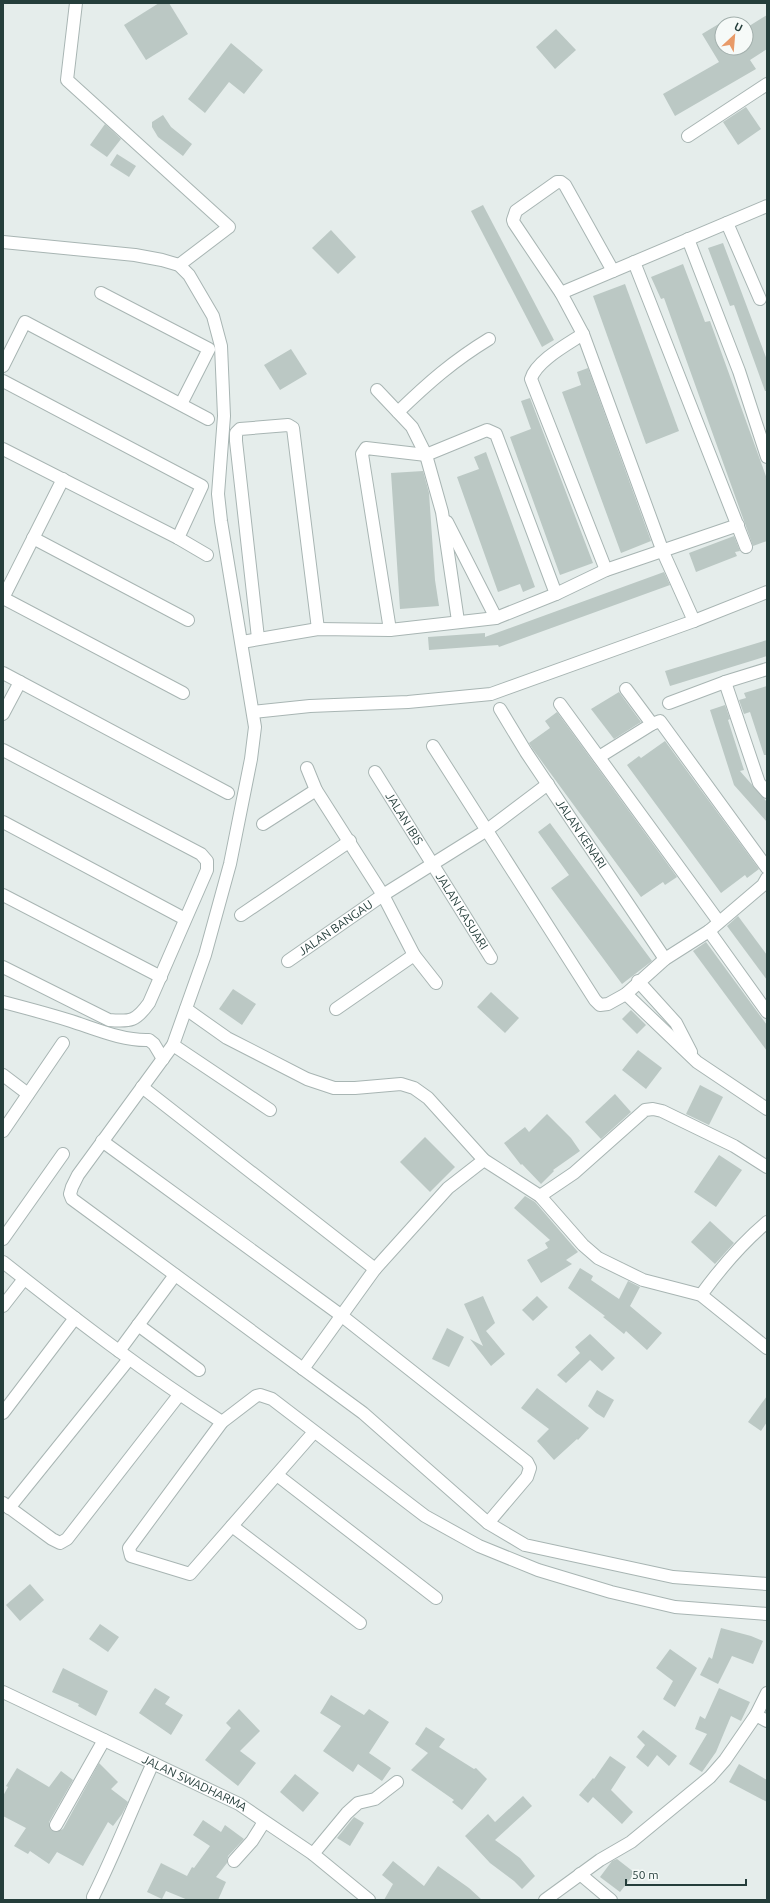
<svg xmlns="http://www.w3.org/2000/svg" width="770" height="1903" font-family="Ubuntu,sans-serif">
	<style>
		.building { fill: #bbc8c4 }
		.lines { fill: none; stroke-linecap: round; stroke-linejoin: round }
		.street-casing { stroke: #a8b5b3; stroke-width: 14 }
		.street { stroke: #fff; stroke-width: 12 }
		.labels { text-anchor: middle; stroke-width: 3.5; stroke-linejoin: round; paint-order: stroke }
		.street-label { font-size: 12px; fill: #253e3b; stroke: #f6faf8 }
	</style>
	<rect width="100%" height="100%" fill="#e5edeb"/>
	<!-- building -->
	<g class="building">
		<polygon points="159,3 169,3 188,34 146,60 124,25"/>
		<polygon points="767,15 767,49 750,60 756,69 675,116 663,94 719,62 702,34 722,22 723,24 722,24 722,48 746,48 746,28"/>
		<polygon points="556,29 576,50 555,69 536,47"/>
		<polygon points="231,43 263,70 244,94 229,82 205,113 188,99"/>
		<polygon points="746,107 761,129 738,145 723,122"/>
		<polygon points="163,115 171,127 192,144 183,156 158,137 152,127 152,122"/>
		<polygon points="105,124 121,139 107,157 90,145"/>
		<polygon points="117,154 136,166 129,177 110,165"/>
		<polygon points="483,205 554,340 542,347 471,211"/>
		<polygon points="331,230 356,257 338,274 312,248"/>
		<polygon points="723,243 767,360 767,391 765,391 734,305 730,306 708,248"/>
		<polygon points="683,264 705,322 710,321 767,479 767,541 753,546 664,298 661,299 651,277"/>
		<polygon points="625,284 679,431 646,444 593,296"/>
		<polygon points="291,349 307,374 280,390 264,365"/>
		<polygon points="588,368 651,541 621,553 562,392 581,385 577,372"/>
		<polygon points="530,398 593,563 560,575 510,437 531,429 521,401"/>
		<polygon points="486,452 535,587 523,592 520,584 498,592 457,477 479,469 474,457"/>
		<polygon points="423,471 429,493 435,580 439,606 400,609 391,473"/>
		<polygon points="734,536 740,551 735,552 737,556 696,572 689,553"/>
		<polygon points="664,572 670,585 499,647 498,645 429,650 428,637 485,633 485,637"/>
		<polygon points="767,640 767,656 670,686 665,671"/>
		<polygon points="767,686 767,755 764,755 750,712 744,714 739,700 746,698 744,693"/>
		<polygon points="619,692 641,722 614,739 591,709"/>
		<polygon points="725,705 730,719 728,720 744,770 740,771 767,802 767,822 734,785 710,710"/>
		<polygon points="557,712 677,877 665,885 663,882 641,897 532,748 529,743 550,728 545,721"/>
		<polygon points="665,741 759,869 747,878 745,875 721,893 627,765 639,756 641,758"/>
		<polygon points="550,823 652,961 622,984 551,888 569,875 538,832"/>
		<polygon points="738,916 767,955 767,980 727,926"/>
		<polygon points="706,942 767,1025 767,1051 693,951"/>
		<polygon points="233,989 256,1004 242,1025 219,1009"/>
		<polygon points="491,992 519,1018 505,1033 477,1007"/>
		<polygon points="631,1010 646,1025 637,1034 622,1019"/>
		<polygon points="638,1050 662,1068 646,1089 622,1070"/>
		<polygon points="700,1085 723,1097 709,1125 686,1114"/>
		<polygon points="615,1094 631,1112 601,1139 585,1122"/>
		<polygon points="547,1114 571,1138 580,1151 553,1170 554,1171 541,1184 522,1164 521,1165 504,1143 525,1127 529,1132"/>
		<polygon points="425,1137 455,1167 430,1192 400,1162"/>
		<polygon points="719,1155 742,1170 716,1207 694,1192"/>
		<polygon points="525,1196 535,1202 578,1252 566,1260 572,1264 541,1283 527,1260 548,1248 545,1243 550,1240 514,1208"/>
		<polygon points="710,1221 734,1243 715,1264 691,1242"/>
		<polygon points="580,1268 593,1276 591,1280 619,1299 628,1281 640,1287 630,1306 662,1333 647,1350 626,1331 624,1334 603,1317 605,1316 568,1288"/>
		<polygon points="483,1296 495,1323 486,1331 505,1354 491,1366 470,1339 483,1346 464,1304"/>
		<polygon points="537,1296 548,1307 533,1321 522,1310"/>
		<polygon points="447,1328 464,1337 449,1367 432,1359"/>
		<polygon points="590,1334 615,1358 602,1371 590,1360 566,1383 557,1375 580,1353 575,1347"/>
		<polygon points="537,1388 589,1428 578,1440 577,1439 554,1460 537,1441 549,1429 521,1408"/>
		<polygon points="597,1390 614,1400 604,1418 596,1413 588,1406"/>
		<polygon points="767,1396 767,1422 761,1431 748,1422"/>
		<polygon points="30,1584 44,1600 20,1621 6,1605"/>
		<polygon points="100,1624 119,1637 108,1652 89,1639"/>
		<polygon points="721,1628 751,1636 763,1641 753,1664 732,1656 718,1684 700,1675 709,1657 712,1659"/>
		<polygon points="670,1649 697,1668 675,1707 663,1699 673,1681 656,1668"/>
		<polygon points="63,1668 108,1691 96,1716 78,1706 79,1704 52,1692"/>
		<polygon points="155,1688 170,1697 165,1704 183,1715 171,1735 139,1713"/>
		<polygon points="719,1688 750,1702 741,1721 731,1716 716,1752 702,1772 689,1764 707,1734 695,1729 700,1716 705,1719"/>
		<polygon points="331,1695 364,1715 369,1709 389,1722 369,1753 391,1768 382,1781 358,1764 353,1772 323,1751 341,1726 320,1713"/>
		<polygon points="239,1709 260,1731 240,1751 256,1763 238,1786 205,1760 231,1728 226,1723"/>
		<polygon points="426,1727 445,1739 439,1747 474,1769 476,1768 487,1779 462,1810 452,1802 454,1800 411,1770 428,1753 415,1744"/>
		<polygon points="643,1730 677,1756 669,1766 657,1755 648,1767 636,1757 645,1745 637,1737"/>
		<polygon points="610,1756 626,1767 611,1790 633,1812 622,1824 593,1797 588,1803 579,1795 593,1778 594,1779"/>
		<polygon points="99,1763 118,1782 111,1789 128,1802 122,1814 113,1826 108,1822 83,1866 57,1852 49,1864 30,1851 28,1854 14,1846 26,1828 3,1816 3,1796 8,1787 6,1786 17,1768 49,1787 61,1771 73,1780 49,1822 50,1829 56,1832 63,1829"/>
		<polygon points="739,1764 767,1780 767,1802 729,1782"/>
		<polygon points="295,1774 319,1793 303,1812 280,1792"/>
		<polygon points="523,1796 532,1806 495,1840 520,1858 535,1876 522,1889 514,1881 490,1863 465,1836 488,1814 495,1822"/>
		<polygon points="354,1817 364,1823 350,1846 337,1838"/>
		<polygon points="203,1820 221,1832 225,1825 244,1839 228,1856 227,1863 216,1877 226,1882 218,1900 188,1900 166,1891 162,1899 147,1892 161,1863 187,1876 192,1867 194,1868 210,1846 193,1835"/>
		<polygon points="617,1859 635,1873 620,1892 600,1877 612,1861"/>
		<polygon points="393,1861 424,1886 438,1866 469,1888 482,1900 384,1900 393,1884 382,1875"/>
	</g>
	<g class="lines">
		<!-- street casing -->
		<g class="street-casing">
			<g id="street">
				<polyline points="76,3 67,80 229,227 179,265"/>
				<polyline points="688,136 767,84"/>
				<polyline points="727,223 760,299"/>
				<polyline points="688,239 739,371 767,457"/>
				<polyline points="3,242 135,255 162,260 179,265 189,275 213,316 221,346 224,416 218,494 221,521 255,727 251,759 230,864 205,955 173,1045 78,1175 72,1187 70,1194 72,1199 363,1413 488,1523 525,1545 673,1577 767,1584"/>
				<polyline points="634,262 746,547"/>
				<polyline points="613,271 565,185 561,182 557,182 516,211 513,220 514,223 561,293 583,334 663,552 694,621"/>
				<polyline points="101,293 209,349 181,404"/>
				<polyline points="561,293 767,206"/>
				<path d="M583,334C568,344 536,361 531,379L606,570"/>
				<polyline points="3,366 25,322 208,419"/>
				<polyline points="3,381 202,486 178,538"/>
				<polyline points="377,390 412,427 426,455 442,512 458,621"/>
				<path d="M398,412C428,383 453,361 489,339"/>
				<polyline points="3,449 178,538 207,555"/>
				<polyline points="447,522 496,618"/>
				<polyline points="33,538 188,620"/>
				<polyline points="3,598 183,693"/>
				<polyline points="3,598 63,479"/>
				<polyline points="390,630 362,454 366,448 426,455 487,430 496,434 556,594"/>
				<polyline points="258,638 236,441 236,433 240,429 288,425 293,428 318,629"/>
				<polyline points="242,642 318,629 390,630 496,618 556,594 606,570 738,525"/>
				<polyline points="767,669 725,682 759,783 767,792"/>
				<polyline points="3,673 228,793"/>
				<polyline points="626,689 652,724"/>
				<polyline points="669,703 725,682"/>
				<polyline points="560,704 719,922"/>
				<path id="s1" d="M500,709L526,752L665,959"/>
				<polyline points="253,712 310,706 408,702 491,694 694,621 767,592"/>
				<polyline points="3,714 20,682"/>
				<polyline points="433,746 595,1000 600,1005 608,1004 626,994 665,959 709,931 763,885 767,878"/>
				<path d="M3,750L201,854L207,861V870L149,1003C136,1021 131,1022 109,1020L3,967"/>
				<polyline points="599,757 652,724 660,721 767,868"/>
				<polyline points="307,768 316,790 383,895 414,955 436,983"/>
				<path id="s2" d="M375,772L491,958"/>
				<polyline points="3,822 185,919"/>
				<polyline points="263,824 316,790"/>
				<polyline points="3,895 161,977"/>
				<polyline points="241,915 350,841"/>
				<polyline points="709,931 767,1012"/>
				<path id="s3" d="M288,961L383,895L487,830L548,784"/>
				<polyline points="638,981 676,1023 691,1052"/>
				<polyline points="626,994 697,1062 767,1109"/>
				<path d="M3,1002C26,1008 49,1014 71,1021C96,1029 123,1041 149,1040L154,1044L163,1059"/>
				<polyline points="186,1009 227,1038 307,1079 334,1088 355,1088 401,1084 414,1088 428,1098 484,1160 540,1196 583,1245 598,1258 643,1280 701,1295 767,1348"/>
				<polyline points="336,1009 414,955"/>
				<polyline points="173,1045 270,1110"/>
				<polyline points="3,1075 28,1094"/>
				<polyline points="142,1087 375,1269"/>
				<polyline points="3,1131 63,1043"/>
				<polyline points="102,1141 342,1316 527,1462 530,1468 527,1477 488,1523"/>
				<polyline points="540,1196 574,1173 645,1110 653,1109 662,1111 734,1146 767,1167"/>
				<polyline points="3,1239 63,1154"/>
				<path d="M3,1262C74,1318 145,1373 222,1422"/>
				<path d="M701,1295C720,1269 742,1243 767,1222"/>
				<polyline points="3,1306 24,1279"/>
				<polyline points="138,1325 199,1370"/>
				<polyline points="119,1351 175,1275"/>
				<polyline points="303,1369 375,1269 448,1188 484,1160"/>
				<polyline points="3,1413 75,1318"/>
				<polyline points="314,1432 190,1574 131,1556 129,1548 222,1422 256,1396 260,1395 272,1399 425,1516 479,1546 538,1570 611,1592 675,1607 767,1614"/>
				<polyline points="277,1475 436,1598"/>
				<polyline points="3,1503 52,1539 60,1543 67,1539 179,1395"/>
				<polyline points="9,1508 129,1359"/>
				<polyline points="232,1526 360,1623"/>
				<path id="s4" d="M3,1692L239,1804L313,1854L369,1900"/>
				<polyline points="756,1715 767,1721"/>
				<polyline points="56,1825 104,1740"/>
				<polyline points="313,1854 347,1813 358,1803 375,1799 397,1782"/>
				<polyline points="234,1861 252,1841 264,1822"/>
				<polyline points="580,1874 611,1900"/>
				<path d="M93,1897C115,1853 132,1808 153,1763"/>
				<polyline points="545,1900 600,1860 631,1842 710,1777 725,1760 756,1715 767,1693"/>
			</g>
		</g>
		<!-- street -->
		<use href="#street" class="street"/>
	</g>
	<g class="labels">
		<!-- street labels -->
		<g class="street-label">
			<text dy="4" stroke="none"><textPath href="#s2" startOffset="55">JALAN IBIS</textPath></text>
			<text dy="4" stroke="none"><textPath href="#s1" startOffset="149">JALAN KENARI</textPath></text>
			<text dy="4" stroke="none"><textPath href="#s2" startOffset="164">JALAN KASUARI</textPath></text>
			<text dy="4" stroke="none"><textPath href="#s3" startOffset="58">JALAN BANGAU</textPath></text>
			<text dy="4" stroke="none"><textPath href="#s4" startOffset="212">JALAN SWADHARMA</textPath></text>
		</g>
	</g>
	<!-- border -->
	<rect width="770" height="1903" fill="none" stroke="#253e3b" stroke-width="8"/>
	<!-- north arrow -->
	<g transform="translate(734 36) rotate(26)"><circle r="19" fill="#f6faf8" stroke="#a2afac"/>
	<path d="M0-3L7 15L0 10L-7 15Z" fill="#e89a68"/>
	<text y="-6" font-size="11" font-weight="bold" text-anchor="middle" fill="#253e3b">U</text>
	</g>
	<!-- scale -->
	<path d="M626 1879v6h120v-6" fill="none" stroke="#253e3b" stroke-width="2"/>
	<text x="632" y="1879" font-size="12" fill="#253e3b" stroke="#f6faf8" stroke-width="3" paint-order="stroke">50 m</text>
</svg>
